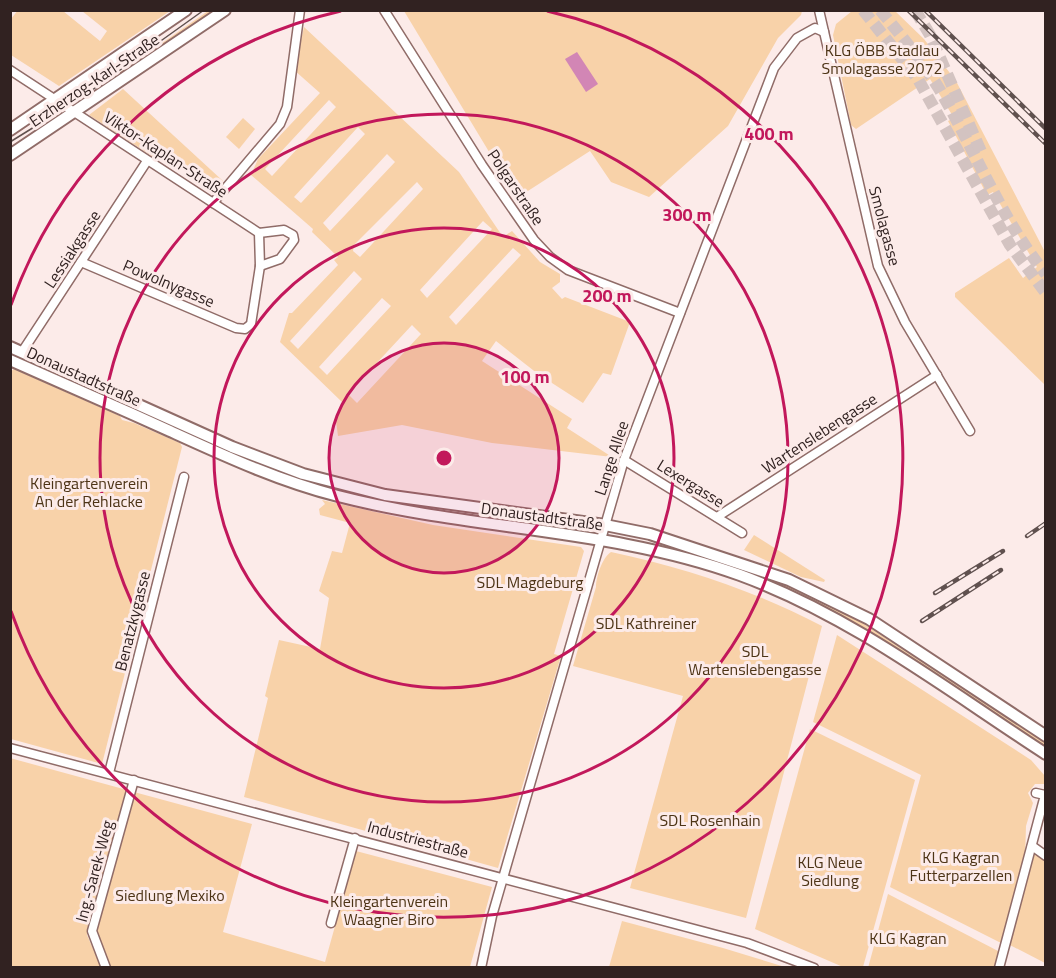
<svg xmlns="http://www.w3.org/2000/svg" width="1056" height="978" font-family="'Titillium Web',sans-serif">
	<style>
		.green { fill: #f8d2a9; fill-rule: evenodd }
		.water { fill: #d286b5 }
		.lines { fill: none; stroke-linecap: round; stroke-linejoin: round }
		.highway-tunnel { stroke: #d3c3c1; stroke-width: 12; stroke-dasharray: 12 6; stroke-linecap: butt }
		.minor-casing { stroke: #906c68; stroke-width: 11 }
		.major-casing { stroke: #906c68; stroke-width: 14 }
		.minor { stroke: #fff; stroke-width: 8 }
		.major { stroke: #fff; stroke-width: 10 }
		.tram { stroke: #60514f; stroke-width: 1.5 }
		.rail-casing { stroke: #60514f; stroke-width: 4.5 }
		.rail { stroke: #fcebe9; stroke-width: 2; stroke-dasharray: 7; stroke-linecap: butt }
		.ring { fill: none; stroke: #c2185b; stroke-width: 3 }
		.labels { text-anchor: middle; stroke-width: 6; stroke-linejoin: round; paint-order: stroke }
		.park-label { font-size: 16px; fill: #4d3416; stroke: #fcebe9 }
		.street-label { font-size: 16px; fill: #312221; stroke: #fcebe9 }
		.centre { fill: #c2185b; stroke: #fcebe9; stroke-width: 3 }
		.ring-label { font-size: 18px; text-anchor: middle; font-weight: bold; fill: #c2185b; stroke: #fcebe9; stroke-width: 6; stroke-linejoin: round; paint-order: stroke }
	</style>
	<rect width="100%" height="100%" fill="#fcebe9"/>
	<!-- green -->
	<g class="green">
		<polygon points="18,10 63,11 100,41 107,31 82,11 170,11 59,86 11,55 11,19"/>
		<polygon points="208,11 214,11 87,98 86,96"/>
		<polygon points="404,11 802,11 801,15 778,38 728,126 649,197 611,182 590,151 517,198"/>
		<polygon points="852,11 895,11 924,39 956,81 1045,252 1045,385 955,297 955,293 1009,258 1023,278 1037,267 993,192 987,195 948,121 954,118 930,79 856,129 851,125 833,35 836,24"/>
		<path d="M304,27L459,172L503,237L512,231L540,262L560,274V282L552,288L562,299L565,297L630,322L611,375L603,373L583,403L538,374L496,341L482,361L572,419L567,428L612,457L492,443L402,425L338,436L336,421L342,402L280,342L289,313H292L338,265L334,260L338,257L312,232L313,229L251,175L258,159L320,93L294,70ZM329,100L336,107L272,176L265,169ZM358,127L365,134L301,203L294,197ZM387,154L395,162L330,231L323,223ZM417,182L423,189L360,257L353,251L354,245ZM483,221L492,229L427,298L420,290ZM513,248L521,255L456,325L449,317ZM354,271L362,279L298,349L290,341ZM382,298L391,306L327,375L319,367ZM412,325L421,334L357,403L348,394Z"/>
		<polygon points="123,89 223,181 216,188 170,157 158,160 89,115"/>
		<polygon points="243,118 255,129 239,149 226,137"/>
		<polygon points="14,369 120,416 122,420 134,423 180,443 182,447 102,764 11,739 10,372"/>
		<polygon points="322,500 433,525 581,547 584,551 554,654 561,656 498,868 244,797 268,698 265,696 279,640 320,649 329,598 319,591 332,551 342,553 350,523 320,515 319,509 325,504"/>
		<polygon points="754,535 825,580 824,582 801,577 744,550"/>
		<path d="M622,537L709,558L762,574L810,595L864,624L1045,743V748C962,693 880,634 790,591Z"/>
		<path d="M611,552C686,568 755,591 822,626L746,918L630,888L683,696L573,666L596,587C596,577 602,558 611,552Z"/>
		<polygon points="837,635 1031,760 1045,776 1045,784 1035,784 1028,793 1033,803 1026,826 1025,858 1001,943 890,887 921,775 813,722"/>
		<polygon points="810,729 915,780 863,967 843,967 755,929"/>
		<polygon points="10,758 127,790 87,935 101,967 11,967"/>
		<polygon points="134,792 252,824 223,932 325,962 356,851 492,887 470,967 110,967 96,933"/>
		<polygon points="1033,852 1045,860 1045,963 1008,944"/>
		<polygon points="888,894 1000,952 995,967 868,968"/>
		<polygon points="622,921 723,948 785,967 609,967"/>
	</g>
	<!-- water -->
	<polygon class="water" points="577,52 598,84 586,92 565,59"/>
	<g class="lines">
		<!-- highway-tunnel -->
		<g class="highway-tunnel">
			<polyline points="863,10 918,79 1010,245 1046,293"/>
			<path d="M880,10C901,35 921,60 938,87C975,149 1000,218 1046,274"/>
			<polyline points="915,10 930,35 982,154"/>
		</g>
		<!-- minor casing -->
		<g class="minor-casing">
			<g id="minor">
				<polyline points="384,10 482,165 534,240 550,257 568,270 680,313"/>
				<polyline points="819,10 878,266 905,322 970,431"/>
				<polyline points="10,70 259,233 260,266 251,324 245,329 236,328 81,262"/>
				<polyline points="213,203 280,124 287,107 300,10"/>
				<polyline points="259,233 284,230 293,235 294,240 280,259 260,266"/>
				<polyline points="22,352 147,161"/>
				<polyline points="624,460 742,533"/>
				<polyline points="717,517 937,375"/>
				<polyline points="10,748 747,943 814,968"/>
				<polyline points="109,773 184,477"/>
				<polyline points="1032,846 1046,856"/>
				<polyline points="331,923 355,838"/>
				<polyline points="106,968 92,931 134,780"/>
				<polyline points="481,968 492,916 624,460 774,68 797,38 815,28 824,32"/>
				<polyline points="999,968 1045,795 1036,793"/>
			</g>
		</g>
		<!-- major casing -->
		<g class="major-casing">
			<g id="major">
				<polyline points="10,130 186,10"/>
				<polyline points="10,155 225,10"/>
				<polyline points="10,347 232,447 303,474 385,495 605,525 650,534 789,580 869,619 1046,736"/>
				<path d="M10,360C64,384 117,407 170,431C225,456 279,481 338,496C470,530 611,528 740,575C852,616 947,690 1046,754"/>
			</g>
		</g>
		<!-- minor -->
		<use href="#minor" class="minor"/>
		<!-- major -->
		<use href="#major" class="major"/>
		<!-- tram -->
		<polyline class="tram" points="10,142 81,98 204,10"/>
		<!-- rail casing -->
		<g class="rail-casing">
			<g id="rail">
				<polyline points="908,10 1046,144"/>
				<polyline points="925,10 1046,129"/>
				<polyline points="1027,536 1046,523"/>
				<polyline points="935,593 1003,551"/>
				<polyline points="922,621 1001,570"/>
			</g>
		</g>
		<!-- rail -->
		<use href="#rail" class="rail"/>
	</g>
	<!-- distance rings -->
	<circle cx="444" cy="458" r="115" fill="#c2185b" fill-opacity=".12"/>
	<g class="ring">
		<circle cx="444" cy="458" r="115"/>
		<circle cx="444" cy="458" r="230"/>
		<circle cx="444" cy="458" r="344"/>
		<path d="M11 305A459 459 0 0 1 341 11M547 11A459 459 0 1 1 11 611"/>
	</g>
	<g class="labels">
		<!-- park labels -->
		<g class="park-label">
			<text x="882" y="56">KLG ÖBB Stadlau<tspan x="882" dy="18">Smolagasse 2072</tspan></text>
			<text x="89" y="489">Kleingartenverein<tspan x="89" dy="18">An der Rehlacke</tspan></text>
			<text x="530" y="588">SDL Magdeburg</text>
			<text x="646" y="629">SDL Kathreiner</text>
			<text x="755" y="657">SDL<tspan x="755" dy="18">Wartenslebengasse</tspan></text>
			<text x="710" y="826">SDL Rosenhain</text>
			<text x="961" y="863">KLG Kagran<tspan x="961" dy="18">Futterparzellen</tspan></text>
			<text x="830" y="868">KLG Neue<tspan x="830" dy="18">Siedlung</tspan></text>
			<text x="170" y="901">Siedlung Mexiko</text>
			<text x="389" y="907">Kleingartenverein<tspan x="389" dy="18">Waagner Biro</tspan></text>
			<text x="908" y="944">KLG Kagran</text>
		</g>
		<!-- street labels -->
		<g class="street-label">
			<text transform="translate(94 80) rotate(-34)" y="6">Erzherzog-Karl-Straße</text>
			<text transform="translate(166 154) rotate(33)" y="6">Viktor-Kaplan-Straße</text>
			<text transform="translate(516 187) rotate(56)" y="6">Polgarstraße</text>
			<text transform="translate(885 226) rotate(75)" y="6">Smolagasse</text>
			<text transform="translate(72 249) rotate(-57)" y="6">Lessiakgasse</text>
			<text transform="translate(169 283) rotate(23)" y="6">Powolnygasse</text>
			<text transform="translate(84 376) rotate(24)" y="6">Donaustadtstraße</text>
			<text transform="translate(819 433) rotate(-33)" y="6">Wartenslebengasse</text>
			<text transform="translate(611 458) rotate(-72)" y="6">Lange Allee</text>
			<text transform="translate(691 483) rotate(32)" y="6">Lexergasse</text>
			<text transform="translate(542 516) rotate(8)" y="6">Donaustadtstraße</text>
			<text transform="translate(132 621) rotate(-76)" y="6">Benatzkygasse</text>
			<text transform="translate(418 839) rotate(15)" y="6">Industriestraße</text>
			<text transform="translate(94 871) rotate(-75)" y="6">Ing.-Sarek-Weg</text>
		</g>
	</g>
	<circle cx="444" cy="458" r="9" class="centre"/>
	<g class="ring-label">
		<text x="769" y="140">400 m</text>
		<text x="687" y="221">300 m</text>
		<text x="607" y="302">200 m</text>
		<text x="525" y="383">100 m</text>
	</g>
	<!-- border -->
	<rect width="1056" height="978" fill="none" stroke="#312221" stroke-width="24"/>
</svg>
